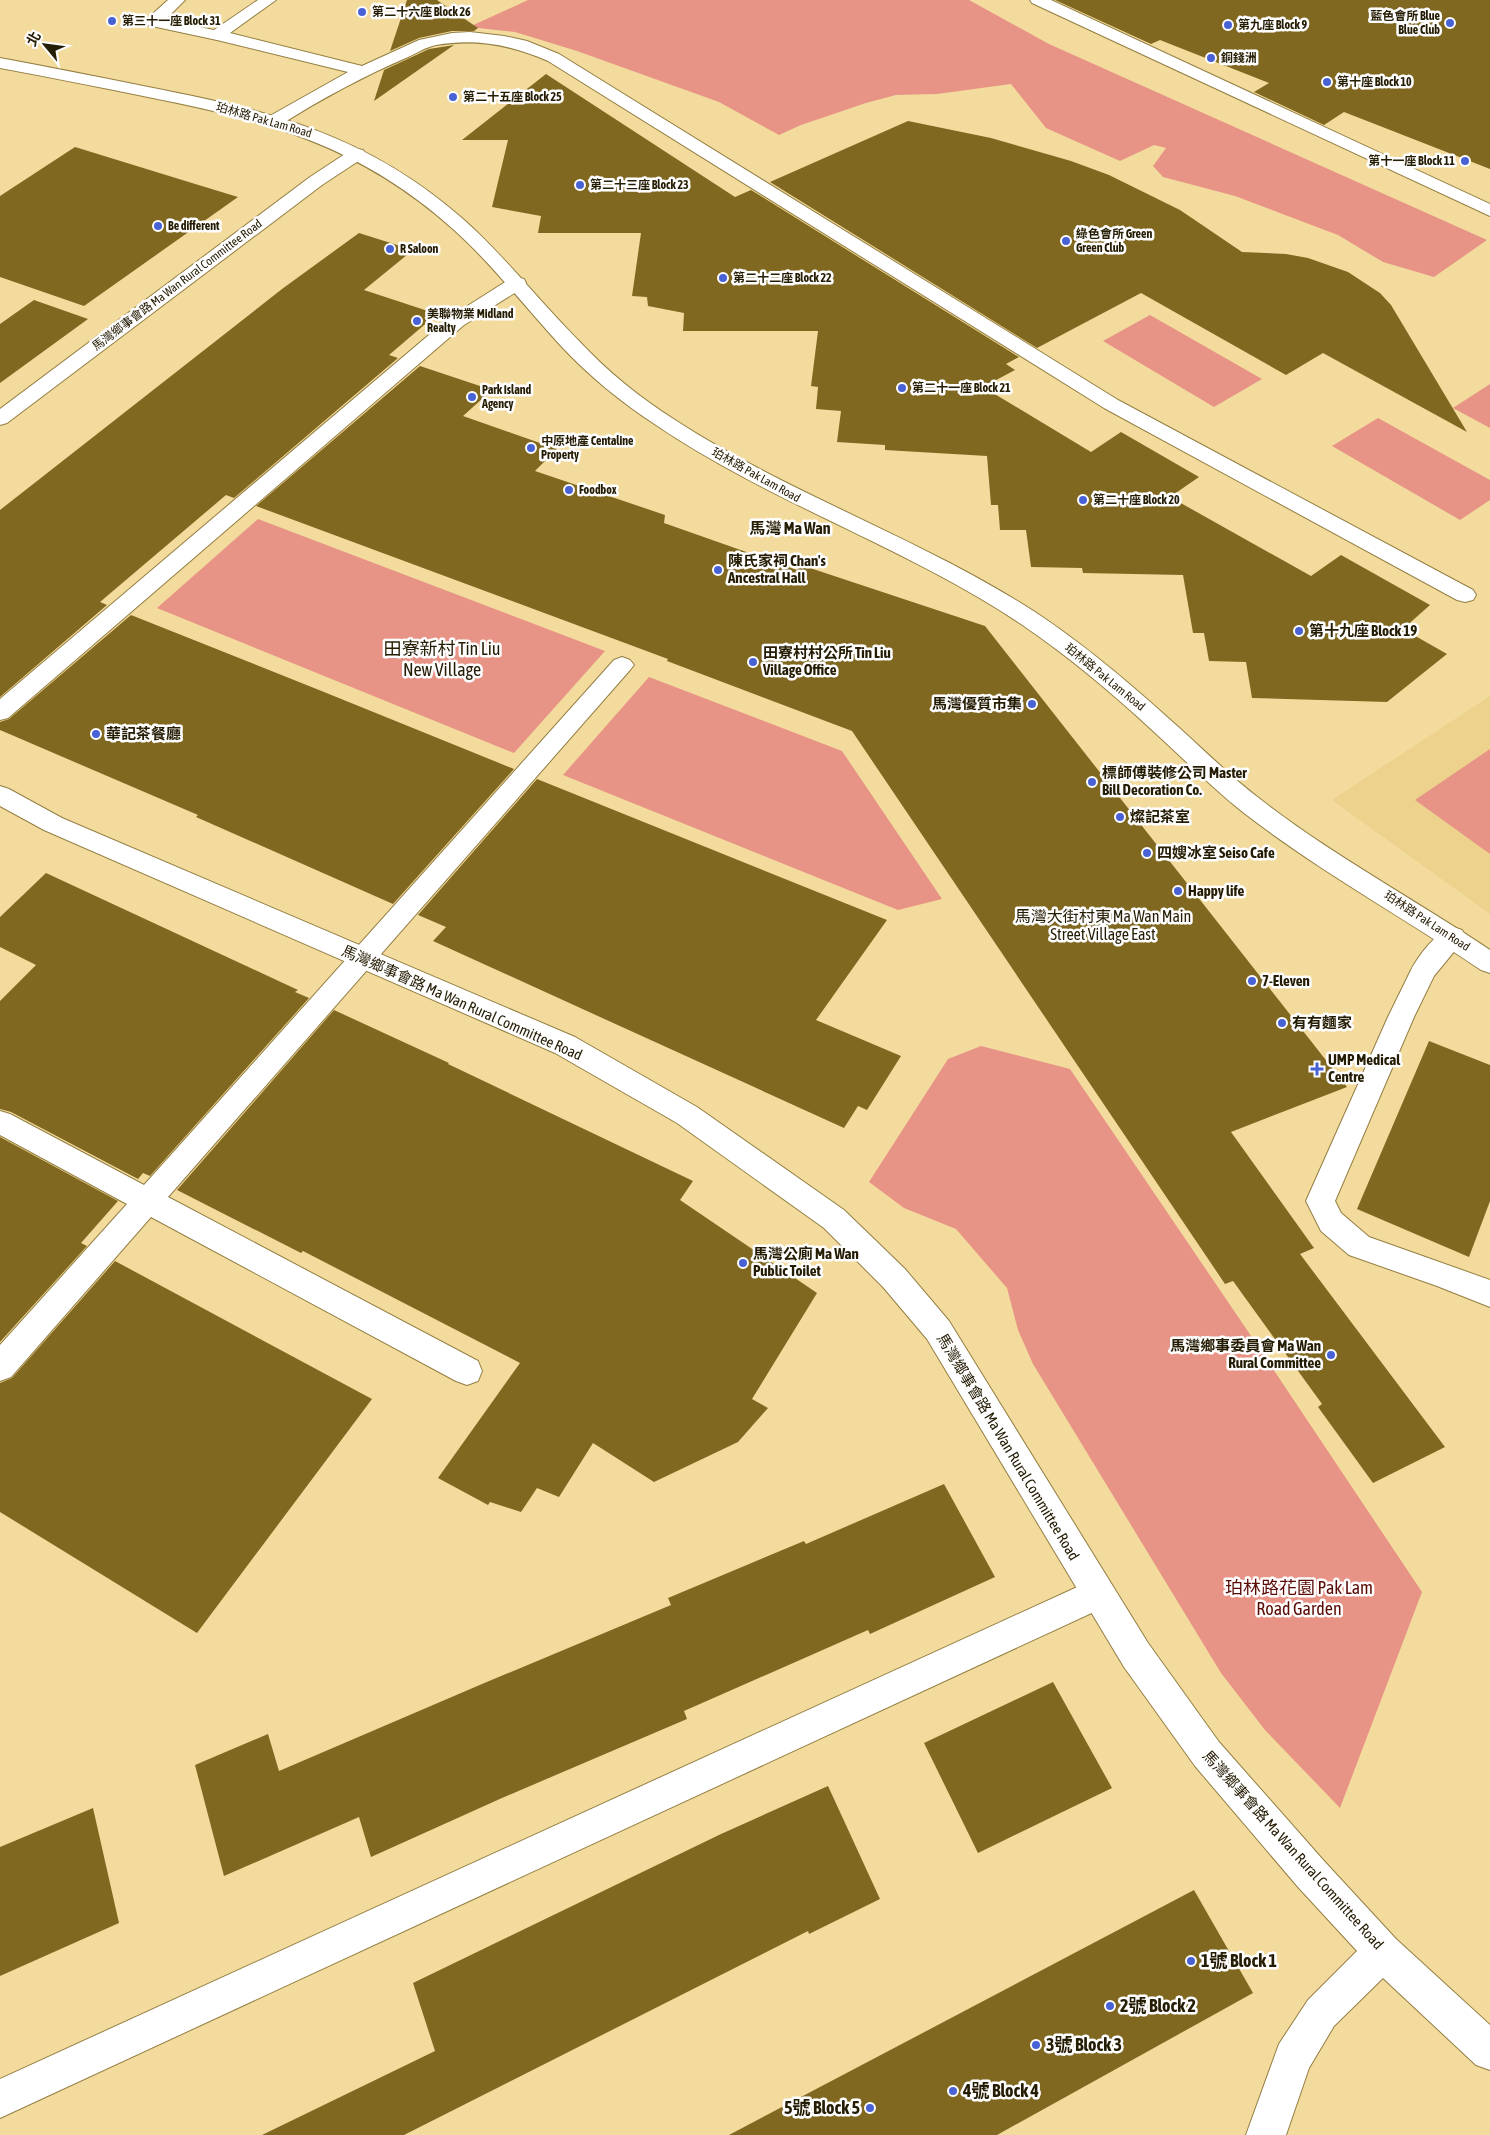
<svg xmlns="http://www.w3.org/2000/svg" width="1490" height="2135" font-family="'Asap Condensed','Noto Sans TC',sans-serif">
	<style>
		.built { fill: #ecd28c }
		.green { fill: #e79486 }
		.building { fill: #806821 }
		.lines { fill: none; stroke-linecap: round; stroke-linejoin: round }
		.service-casing { stroke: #937e42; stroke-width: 2 }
		.pedestrian-casing { stroke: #937e42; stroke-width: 2 }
		.minor-casing { stroke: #937e42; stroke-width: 2 }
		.tertiary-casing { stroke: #937e42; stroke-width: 2 }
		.service { fill: #fff; fill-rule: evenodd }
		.pedestrian { fill: #fff; fill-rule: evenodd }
		.minor { fill: #fff; fill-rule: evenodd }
		.tertiary { fill: #fff; fill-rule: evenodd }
		.poi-dot { fill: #4862d6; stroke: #fefefe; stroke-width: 2 }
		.labels { text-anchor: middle; stroke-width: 5; stroke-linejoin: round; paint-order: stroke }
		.far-poi-label { font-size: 12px; font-weight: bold; fill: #251c04; stroke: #fefefe; text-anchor: start }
		.far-street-label { font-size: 12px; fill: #251c04; stroke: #fefefe }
		.poi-label { font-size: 15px; font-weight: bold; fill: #251c04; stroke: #fefefe; text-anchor: start }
		.street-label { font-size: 15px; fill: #251c04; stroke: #fefefe }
		.far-district-label { font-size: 16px; font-weight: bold; fill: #251c04; stroke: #fefefe }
		.neighbourhood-label { font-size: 16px; fill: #251c04; stroke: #fefefe }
		.quarter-label { font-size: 18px; fill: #251c04; stroke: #fefefe }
		.near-park-label { font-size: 18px; fill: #590b05; stroke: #fefefe }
		.near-poi-label { font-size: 18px; font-weight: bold; fill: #251c04; stroke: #fefefe; text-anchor: start }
	</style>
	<rect width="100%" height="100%" fill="#f3db9e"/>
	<!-- built -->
	<polygon class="built" points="1490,696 1490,914 1332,800"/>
	<!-- green -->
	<g class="green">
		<polygon points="528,0 969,0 1049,44 1487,240 1434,277 1383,262 1338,235 1235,196 1163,177 1153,166 1166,148 1154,145 1120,161 1046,128 1011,84 937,94 896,95 866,103 801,125 779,135 719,102 577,51 515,32 469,27"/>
		<polygon points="1150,315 1262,379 1214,407 1103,341"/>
		<polygon points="1490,384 1490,428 1453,408"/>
		<polygon points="1378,418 1490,480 1490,500 1460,520 1332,446"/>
		<polygon points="258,519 605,651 514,753 157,608"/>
		<polygon points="649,677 842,751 942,899 898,910 563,775"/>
		<polygon points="1490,749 1490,854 1415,800"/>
		<polygon points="981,1046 1070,1069 1245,1327 1422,1592 1340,1808 1265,1730 1221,1673 1033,1364 1018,1330 1007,1288 956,1229 904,1208 869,1182 948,1059"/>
	</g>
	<!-- building -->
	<g class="building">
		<polygon points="407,0 437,0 478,28 474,31 452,31 419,38 390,51"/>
		<polygon points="1055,0 1490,0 1490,169 1344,112 1324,125 1254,92 1269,83 1160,40 1151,44"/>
		<polygon points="454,45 374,101 384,70 429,49"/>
		<polygon points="546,74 735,197 751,190 1019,357 1006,364 1015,370 983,387 1091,452 1121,432 1199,477 1170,497 1311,576 1341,555 1430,605 1403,629 1447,654 1387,702 1252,698 1246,662 1209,661 1204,633 1193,633 1183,575 1083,573 1082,568 1031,567 1026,530 1000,530 998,505 991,505 987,456 885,450 885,445 837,442 841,411 816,409 818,387 811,386 818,331 683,331 684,313 648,306 647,297 632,296 641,233 538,233 541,216 492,207 508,140 462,140"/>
		<polygon points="908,121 991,138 1071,161 1109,175 1180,210 1242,252 1286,254 1308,258 1348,272 1380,293 1391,305 1467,432 1323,353 1286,375 1141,293 1037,348 770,182"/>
		<polygon points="75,147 192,183 238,197 84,306 0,277 0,196"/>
		<polygon points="359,233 413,250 364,290 437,314 389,355 398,358 234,498 226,495 100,602 107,605 0,697 0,510 282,289"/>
		<polygon points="34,300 88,319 0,383 0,324"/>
		<polygon points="420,366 492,390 463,416 557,449 535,471 665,515 664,523 797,570 801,565 985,626 1347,1087 1231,1132 1314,1248 1300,1254 1445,1447 1373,1483 1318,1407 1322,1404 1233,1281 1225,1284 852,731 667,661 668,659 256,506"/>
		<polygon points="131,615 324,692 514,769 393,904 196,817 198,815 0,730 0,722 9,719"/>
		<polygon points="537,779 887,920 816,1020 901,1056 867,1110 858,1106 844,1128 433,941 446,927 418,915"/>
		<polygon points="46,873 298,990 295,992 309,998 150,1176 143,1173 138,1179 11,1112 0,1109 0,1001 36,965 0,947 0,917"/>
		<polygon points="334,1010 449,1063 448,1064 693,1181 680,1200 817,1293 752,1399 768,1408 738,1442 654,1482 593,1443 559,1497 537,1488 521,1512 490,1502 488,1505 438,1478 520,1363 303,1251 301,1253 177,1190"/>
		<polygon points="1429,1041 1490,1065 1490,1201 1469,1257 1357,1209"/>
		<polygon points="0,1137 118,1201 81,1243 87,1246 0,1342"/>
		<polygon points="115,1261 372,1399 197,1633 0,1512 0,1383 12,1378"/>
		<polygon points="944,1484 995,1577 870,1634 868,1630 684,1711 687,1719 502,1798 371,1857 359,1817 224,1876 195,1765 268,1734 279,1771 482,1684 671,1605 668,1598 804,1541 806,1544"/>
		<polygon points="1053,1682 1112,1788 978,1853 924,1743"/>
		<polygon points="828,1786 880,1899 809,1934 808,1931 404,2135 262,2135 435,2051 413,1983 721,1834"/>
		<polygon points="93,1808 119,1923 0,1976 0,1847"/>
		<polygon points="1194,1890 1253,1993 997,2135 729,2135"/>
	</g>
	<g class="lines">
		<!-- service casing -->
		<g class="service-casing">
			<path id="service" d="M168,0H185L165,20L214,30L258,0H276L230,33L362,66L419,40L452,33L470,32L504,36L527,41L559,54L1118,400L1473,590L1476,595L1473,600L1465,602L1457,600L1104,408L548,61C512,45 476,38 436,45C426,47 417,53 408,57C364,76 321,99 280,125H268L265,121L268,117L348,72L217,40L147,25L145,22L147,19Z"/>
		</g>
		<!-- pedestrian casing -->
		<g class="pedestrian-casing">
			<g id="pedestrian">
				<polygon points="1030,0 1051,0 1490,204 1490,216 1032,3"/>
				<polygon points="517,277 524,279 526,283 524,287 464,325 8,718 0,720 0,699 450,317 510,279"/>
				<polygon points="622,657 630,660 634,665 630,670 168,1197 478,1361 482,1371 478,1381 467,1385 456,1381 151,1217 11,1377 0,1381 0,1345 127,1204 0,1135 0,1111 10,1114 144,1185 614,660"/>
				<path d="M1453,927L1462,930L1466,937L1434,976L1414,1017L1335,1201L1341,1213L1369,1237L1490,1280V1307L1437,1286L1349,1255L1321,1231L1306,1201L1388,1017L1411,970C1419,955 1436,932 1453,927Z"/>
				<polygon points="1097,1578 1109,1583 1114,1594 1109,1605 0,2118 0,2079"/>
			</g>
		</g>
		<!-- minor casing -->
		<g class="minor-casing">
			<g id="minor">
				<polygon points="357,149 363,150 366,154 363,158 322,185 7,423 0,425 0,409 310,177 351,150"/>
				<polygon points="0,786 9,789 62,818 575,1037 697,1107 844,1210 905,1269 949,1321 1148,1643 1219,1742 1324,1861 1396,1939 1490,2025 1490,2070 1476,2065 1383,1978 1334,2026 1309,2068 1286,2135 1246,2135 1279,2044 1308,2000 1357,1951 1298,1887 1195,1766 1124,1667 927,1339 883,1287 824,1228 677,1123 555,1053 44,830 0,806"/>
			</g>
		</g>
		<!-- tertiary casing -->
		<g class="tertiary-casing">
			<path id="tertiary" d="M0,58C49,67 99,77 148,87C271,111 366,134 463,219C505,256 539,301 579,341C607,371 640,398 675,420C789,494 920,538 1035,612C1082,643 1125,679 1167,717C1198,744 1227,774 1260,799C1332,855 1414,899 1490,950V973L1481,970C1403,917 1319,871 1244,813C1212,788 1183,758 1152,730C1111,692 1068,656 1021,624C906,547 771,503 656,425C621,402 589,376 561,346C525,307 492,264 453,229C359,145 268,121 148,97C99,87 49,77 0,68Z"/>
		</g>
		<!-- service -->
		<use href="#service" class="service"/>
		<!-- pedestrian -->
		<use href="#pedestrian" class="pedestrian"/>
		<!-- minor -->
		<use href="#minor" class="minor"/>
		<!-- tertiary -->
		<use href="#tertiary" class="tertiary"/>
	</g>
	<!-- markers -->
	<g class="poi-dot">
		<circle cx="362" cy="12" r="5"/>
		<circle cx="112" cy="21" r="5"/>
		<circle cx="1450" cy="23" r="5"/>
		<circle cx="1228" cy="25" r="5"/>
		<circle cx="1211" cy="58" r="5"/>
		<circle cx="1327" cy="82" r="5"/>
		<circle cx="453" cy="97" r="5"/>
		<circle cx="1465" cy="161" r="5"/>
		<circle cx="580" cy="185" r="5"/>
		<circle cx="158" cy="226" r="5"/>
		<circle cx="1066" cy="241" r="5"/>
		<circle cx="390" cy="249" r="5"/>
		<circle cx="723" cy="278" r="5"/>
		<circle cx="417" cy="321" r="5"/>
		<circle cx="902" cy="388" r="5"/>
		<circle cx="472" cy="397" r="5"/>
		<circle cx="531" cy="448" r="5"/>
		<circle cx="569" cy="490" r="5"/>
		<circle cx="1083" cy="500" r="5"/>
		<circle cx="718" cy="570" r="5"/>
		<circle cx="1299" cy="631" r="5"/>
		<circle cx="753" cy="662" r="5"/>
		<circle cx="1032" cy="704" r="5"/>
		<circle cx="96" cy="734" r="5"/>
		<circle cx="1092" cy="782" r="5"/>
		<circle cx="1120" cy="817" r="5"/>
		<circle cx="1147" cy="853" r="5"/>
		<circle cx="1178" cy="891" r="5"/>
		<circle cx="1252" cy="981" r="5"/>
		<circle cx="1282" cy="1023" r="5"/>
		<path d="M1314.5 1061.5h5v5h5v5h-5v5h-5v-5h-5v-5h5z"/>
		<circle cx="743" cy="1263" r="5"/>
		<circle cx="1331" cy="1355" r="5"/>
		<circle cx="1191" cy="1961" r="5"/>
		<circle cx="1110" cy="2006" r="5"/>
		<circle cx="1036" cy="2045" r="5"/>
		<circle cx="953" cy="2091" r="5"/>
		<circle cx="870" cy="2108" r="5"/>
	</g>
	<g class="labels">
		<!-- far-poi labels -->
		<g class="far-poi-label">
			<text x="372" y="16">第二十六座 Block 26</text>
			<text x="1440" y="20" text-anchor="end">藍色會所 Blue<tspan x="1440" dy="14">Blue Club</tspan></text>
			<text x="122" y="25">第三十一座 Block 31</text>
			<text x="1238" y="29">第九座 Block 9</text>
			<text x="1221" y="62">銅錢洲</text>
			<text x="1337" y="86">第十座 Block 10</text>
			<text x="463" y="101">第二十五座 Block 25</text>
			<text x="1455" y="165" text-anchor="end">第十一座 Block 11</text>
			<text x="590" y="189">第二十三座 Block 23</text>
			<text x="168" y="230">Be different</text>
			<text x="1076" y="238">綠色會所 Green<tspan x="1076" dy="14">Green Club</tspan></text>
			<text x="400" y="253">R Saloon</text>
			<text x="733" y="282">第二十二座 Block 22</text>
			<text x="427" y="318">美聯物業 Midland<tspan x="427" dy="14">Realty</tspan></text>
			<text x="912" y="392">第二十一座 Block 21</text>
			<text x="482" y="394">Park Island<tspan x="482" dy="14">Agency</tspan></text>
			<text x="541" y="445">中原地產 Centaline<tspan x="541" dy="14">Property</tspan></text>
			<text x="579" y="494">Foodbox</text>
			<text x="1093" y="504">第二十座 Block 20</text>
		</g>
		<!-- far-street labels -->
		<g class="far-street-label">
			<text transform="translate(264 120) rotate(16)" y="4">珀林路 Pak Lam Road</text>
			<text transform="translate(177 285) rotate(-37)" y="4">馬灣鄉事會路 Ma Wan Rural Committee Road</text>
			<text transform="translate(756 475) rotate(29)" y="4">珀林路 Pak Lam Road</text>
			<text transform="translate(1105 677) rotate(39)" y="4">珀林路 Pak Lam Road</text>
			<text transform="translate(1427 921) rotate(33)" y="4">珀林路 Pak Lam Road</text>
		</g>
		<!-- poi labels -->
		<g class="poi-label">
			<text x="728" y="566">陳氏家祠 Chan's<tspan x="728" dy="17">Ancestral Hall</tspan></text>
			<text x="1309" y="636">第十九座 Block 19</text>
			<text x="763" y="658">田寮村村公所 Tin Liu<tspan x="763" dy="17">Village Office</tspan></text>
			<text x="1022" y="709" text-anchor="end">馬灣優質市集</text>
			<text x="106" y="739">華記茶餐廳</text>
			<text x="1102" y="778">標師傅裝修公司 Master<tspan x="1102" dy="17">Bill Decoration Co.</tspan></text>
			<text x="1130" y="822">燦記茶室</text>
			<text x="1157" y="858">四嫂冰室 Seiso Cafe</text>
			<text x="1188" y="896">Happy life</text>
			<text x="1262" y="986">7-Eleven</text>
			<text x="1292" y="1028">有有麵家</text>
			<text x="1328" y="1065">UMP Medical<tspan x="1328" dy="17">Centre</tspan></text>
			<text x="753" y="1259">馬灣公廁 Ma Wan<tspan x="753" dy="17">Public Toilet</tspan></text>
			<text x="1321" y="1351" text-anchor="end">馬灣鄉事委員會 Ma Wan<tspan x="1321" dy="17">Rural Committee</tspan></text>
		</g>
		<!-- street labels -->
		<g class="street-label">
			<text transform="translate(462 1003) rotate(24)" y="5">馬灣鄉事會路 Ma Wan Rural Committee Road</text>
			<text transform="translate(1008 1447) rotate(59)" y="5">馬灣鄉事會路 Ma Wan Rural Committee Road</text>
			<text transform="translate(1293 1850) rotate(48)" y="5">馬灣鄉事會路 Ma Wan Rural Committee Road</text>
		</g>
		<!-- far-district labels -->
		<g class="far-district-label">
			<text x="790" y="534">馬灣 Ma Wan</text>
		</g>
		<!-- neighbourhood labels -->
		<g class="neighbourhood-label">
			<text x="1103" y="922">馬灣大街村東 Ma Wan Main<tspan x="1103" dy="18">Street Village East</tspan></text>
		</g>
		<!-- quarter labels -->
		<g class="quarter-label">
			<text x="442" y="655">田寮新村 Tin Liu<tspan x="442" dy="21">New Village</tspan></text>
		</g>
		<!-- near-park labels -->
		<g class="near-park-label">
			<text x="1299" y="1594">珀林路花園 Pak Lam<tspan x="1299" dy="21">Road Garden</tspan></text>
		</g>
		<!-- near-poi labels -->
		<g class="near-poi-label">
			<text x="1201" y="1967">1號 Block 1</text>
			<text x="1120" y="2012">2號 Block 2</text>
			<text x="1046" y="2051">3號 Block 3</text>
			<text x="963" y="2097">4號 Block 4</text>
			<text x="860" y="2114" text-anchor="end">5號 Block 5</text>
		</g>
	</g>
	<!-- north arrow -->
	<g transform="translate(45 45) rotate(299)" stroke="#fefefe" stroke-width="4" paint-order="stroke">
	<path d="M0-4L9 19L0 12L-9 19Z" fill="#251c04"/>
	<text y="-8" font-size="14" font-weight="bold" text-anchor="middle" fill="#251c04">北</text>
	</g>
</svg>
